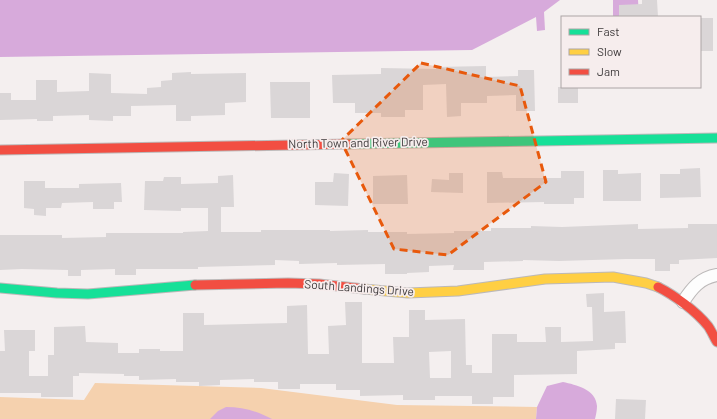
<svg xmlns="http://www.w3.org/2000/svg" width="717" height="419" font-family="Barlow,sans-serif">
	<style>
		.green { fill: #f5d1ae }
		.water { fill: #d7aadb }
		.building { fill: #dad6d7; fill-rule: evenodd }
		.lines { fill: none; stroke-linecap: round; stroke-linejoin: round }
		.street-casing { stroke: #bcb9b9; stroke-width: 14 }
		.fast-casing { stroke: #bcb9b9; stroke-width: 11 }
		.slow-casing { stroke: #bcb9b9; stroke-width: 11 }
		.jam-casing { stroke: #bcb9b9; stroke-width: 11 }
		.street { stroke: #fdfdfd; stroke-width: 12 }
		.fast { stroke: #16e098; stroke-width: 9 }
		.slow { stroke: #ffcf43; stroke-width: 9 }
		.jam { stroke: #f24e42; stroke-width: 9 }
		.marked { fill: #e8590c; fill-opacity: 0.2; stroke: #e8590c; stroke-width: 3; stroke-dasharray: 8 5; stroke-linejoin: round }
		.labels { text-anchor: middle; stroke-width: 3.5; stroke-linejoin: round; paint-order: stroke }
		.street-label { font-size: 12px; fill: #3e3a3b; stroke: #f6eded }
	</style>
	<rect width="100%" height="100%" fill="#f4efef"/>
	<!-- green -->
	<polygon class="green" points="95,383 261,388 397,405 537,407 536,419 0,419 0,397 84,400"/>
	<!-- water -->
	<g class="water">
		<polygon points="0,0 560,0 544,12 545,30 537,31 536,17 472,50 0,57"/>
		<polygon points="613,0 638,0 639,17 613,17"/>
		<path d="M563,382C576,385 596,389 597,406C597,410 596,415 595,419H536L537,407L547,386Z"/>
		<path d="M226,407C243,407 257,411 272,419H210L218,411Z"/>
	</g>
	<!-- building -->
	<g class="building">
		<polygon points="642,0 657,0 658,17 619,17 619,5 642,4"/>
		<rect x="700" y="18" width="13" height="33"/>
		<polygon points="486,66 486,77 518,76 518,70 534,70 535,111 516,111 516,95 487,96 487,103 461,103 461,116 447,117 446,84 423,85 423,110 405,110 405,117 381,117 381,113 355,113 355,103 333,103 332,75 381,74 381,68 436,69 436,67"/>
		<polygon points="191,72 191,74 246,73 246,102 225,103 225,115 191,116 191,121 176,121 176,105 131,106 131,116 113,116 113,121 89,120 89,115 53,116 53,121 37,121 37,119 0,120 0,93 11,93 11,100 36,100 36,80 57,80 57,92 89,91 89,73 111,74 111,93 147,94 147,88 161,87 161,81 172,80 172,73"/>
		<polygon points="270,82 310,82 310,118 271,118"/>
		<rect x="558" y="87" width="20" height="16"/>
		<polygon points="700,168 701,197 660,198 660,174 680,174 680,169"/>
		<polygon points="603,170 618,170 618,174 641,173 641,201 603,201"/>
		<polygon points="561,171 584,171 584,198 574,198 574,204 544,204 544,202 487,203 487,172 502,172 503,178 561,178"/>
		<polygon points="334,173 349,174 348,206 315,205 315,182 333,182"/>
		<polygon points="449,173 463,173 463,193 431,192 432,179 449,180"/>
		<polygon points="233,175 234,207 221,207 221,232 261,232 261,230 330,230 330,231 368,230 368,232 407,232 407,234 454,233 454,231 491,231 491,228 531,228 531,226 562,227 638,224 638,229 688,228 688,224 717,224 717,258 679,260 679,264 670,264 670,271 655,271 655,259 626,259 559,261 523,260 523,261 484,262 484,270 453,270 454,265 429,266 429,272 407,273 407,274 385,274 385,264 337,265 337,263 299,264 299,261 275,260 275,265 198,267 198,269 136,269 136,275 115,275 115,269 81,270 81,276 68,276 68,270 22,269 0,270 0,235 62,235 62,238 106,237 106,233 183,233 183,232 208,231 208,208 181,208 181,211 144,210 145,181 163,181 164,177 181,177 181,184 218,183 218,176"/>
		<polygon points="407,175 408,204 373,204 373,176"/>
		<polygon points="24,181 45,181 45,188 79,188 79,184 121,183 122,202 114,202 114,209 93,209 93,202 62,203 61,208 46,208 46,216 34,215 34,209 24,208"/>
		<path d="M604,293V312L625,311L626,343H615V349L577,351V374L514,375V397H493V404H472V396H435V400H403V395L360,396V390H336V384H300V389H278V382H254V379L220,380V385L199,386V382H176V379L139,380V376H124V374L79,373V376H73V397H41V393H0V351H5L4,330H35V351H29V376H48V355H54V327L85,326L86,342L118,343V353H139V349H160V351H183V313H204V325L287,323V306L307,305L308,354H329L328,326L346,325L345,302H362V363H394L393,337H409V310H425V320L465,319L466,365H472V373H492V334H517V342H546L545,327H561V342L593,341L592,307H587L586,294ZM451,351V378H430L429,352Z"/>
		<polygon points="616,399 646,400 645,419 615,419"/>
	</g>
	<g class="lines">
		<!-- street casing -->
		<g class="street-casing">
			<path id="street" d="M683,302C692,288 700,278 717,275"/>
		</g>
		<!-- fast casing -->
		<g class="fast-casing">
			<g id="fast">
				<polyline points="349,144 717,138"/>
				<polyline points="0,288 57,293 88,294 195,285"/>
			</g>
		</g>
		<!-- slow casing -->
		<g class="slow-casing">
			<polyline id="slow" points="364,289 408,293 458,291 545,279 613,277 646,283 658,287"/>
		</g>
		<!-- jam casing -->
		<g class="jam-casing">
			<g id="jam">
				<polyline points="0,150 349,144"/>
				<polyline points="195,285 288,283 319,284 364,289"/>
				<path d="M658,287C674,295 696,311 708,326C711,330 714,337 717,342"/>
			</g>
		</g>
		<!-- street -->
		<use href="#street" class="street"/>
		<!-- fast -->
		<use href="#fast" class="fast"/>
		<!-- slow -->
		<use href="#slow" class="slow"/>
		<!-- jam -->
		<use href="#jam" class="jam"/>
	</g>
	<!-- marked area -->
	<path class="marked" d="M421,63L520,86L546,182L448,255L394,249L341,141Z"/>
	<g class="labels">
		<!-- street labels -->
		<g class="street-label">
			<text transform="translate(358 143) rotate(-1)" y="4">North Town and River Drive</text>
			<text transform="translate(359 288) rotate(4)" y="4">South Landings Drive</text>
		</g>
	</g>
	<!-- legend -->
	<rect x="561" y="16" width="140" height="72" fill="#f6eded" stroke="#aca5a6"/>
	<rect x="569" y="29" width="20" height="6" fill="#16e098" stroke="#aca5a6"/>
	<text x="597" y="36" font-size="12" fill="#3e3a3b">Fast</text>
	<rect x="569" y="49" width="20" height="6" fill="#ffcf43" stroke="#aca5a6"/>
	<text x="597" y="56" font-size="12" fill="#3e3a3b">Slow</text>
	<rect x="569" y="69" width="20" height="6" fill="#f24e42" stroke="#aca5a6"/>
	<text x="597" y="76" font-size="12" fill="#3e3a3b">Jam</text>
</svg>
